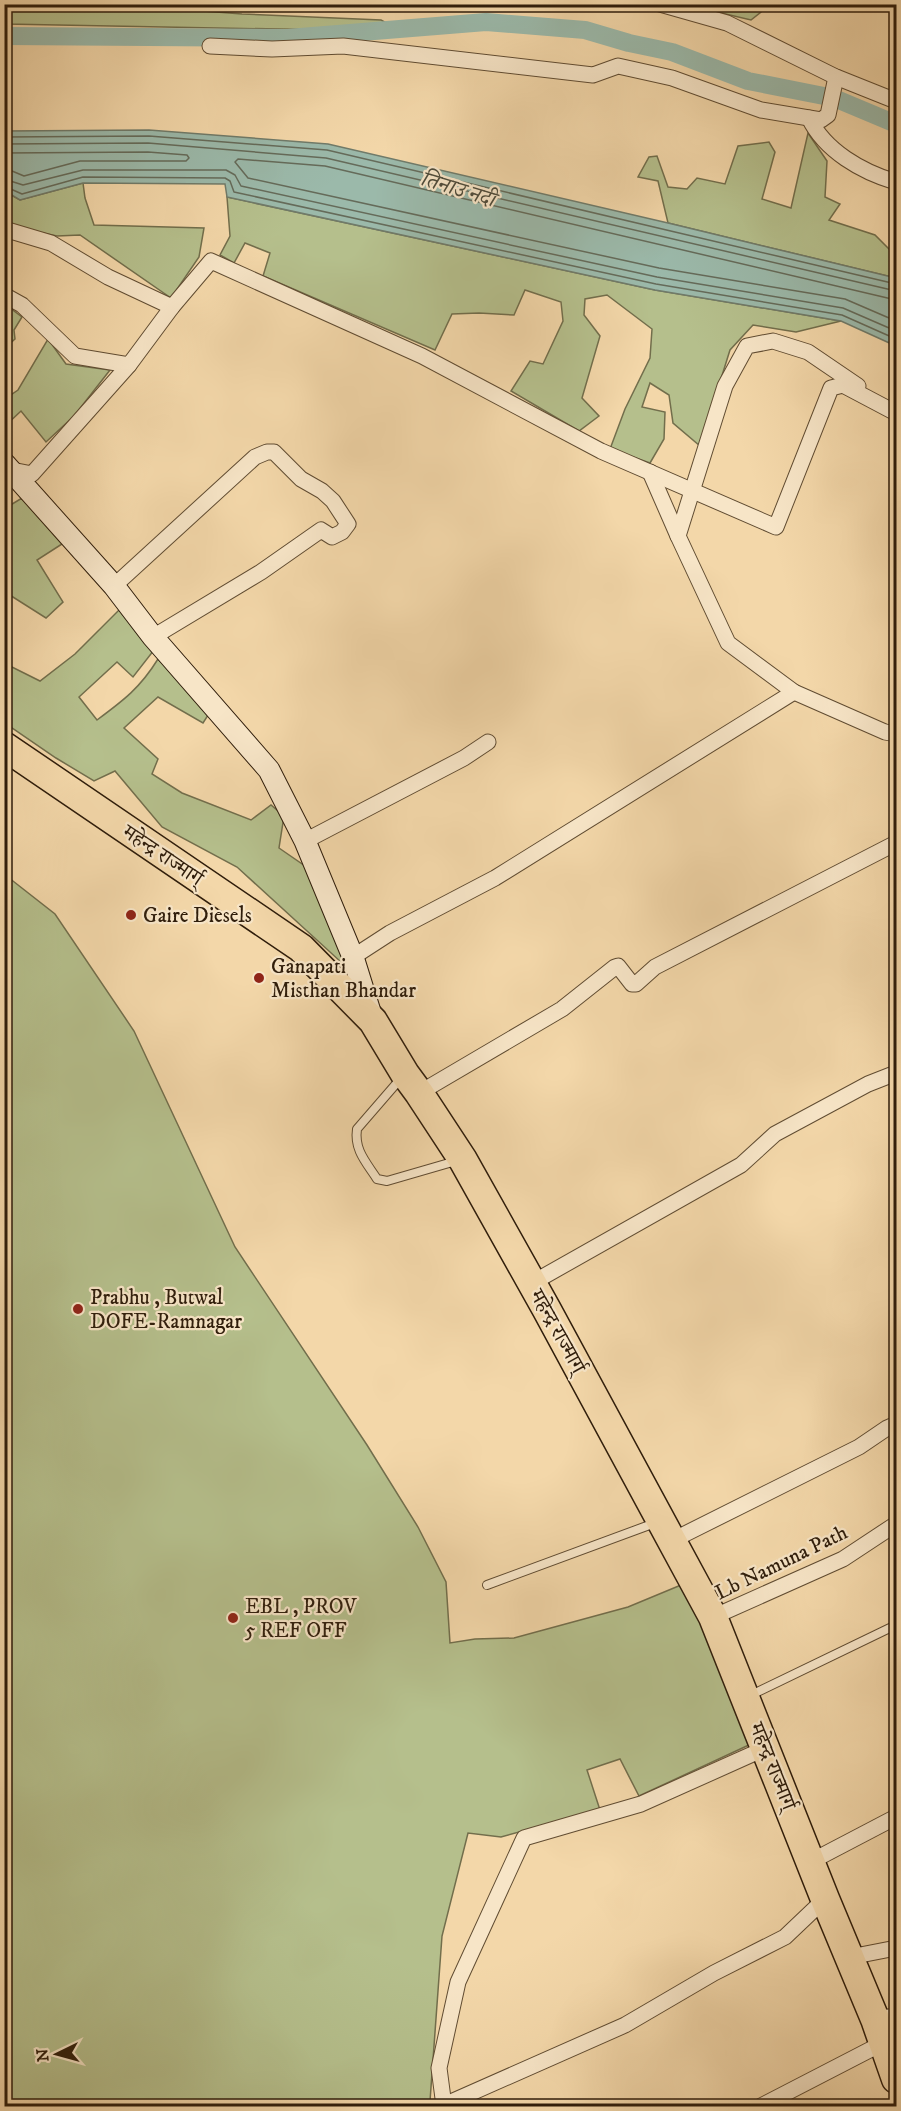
<svg xmlns="http://www.w3.org/2000/svg" width="901" height="2111" font-family="'IM FELL DW Pica','Noto Serif Devanagari',serif">
	<style>
		.green { fill: #b5bf8c; stroke: #726e4c; stroke-width: 1.5 }
		.water { fill: #9bb9aa; stroke: #707b6a; stroke-width: 1.5 }
		.lines { fill: none; stroke-linecap: round; stroke-linejoin: round }
		.shore { stroke: #656b5a; stroke-width: 1.5 }
		.canal { stroke: #9bb9aa; stroke-width: 18 }
		.lane-casing { stroke: #604c32; stroke-width: 10 }
		.street-casing { stroke: #604c32; stroke-width: 17 }
		.secondary-casing { stroke: #2f1d0b; stroke-width: 23 }
		.highway-casing { stroke: #2f1d0b; stroke-width: 31 }
		.lane { stroke: #f7e5c7; stroke-width: 8 }
		.street { stroke: #f7e5c7; stroke-width: 15 }
		.secondary { stroke: #f7e5c7; stroke-width: 21 }
		.highway { stroke: #f3d7a9; stroke-width: 28 }
		.poi-dot { fill: #8f2418; stroke: #f7e5c7; stroke-width: 2 }
		.labels { text-anchor: middle; stroke-width: 4.5; stroke-linejoin: round; paint-order: stroke }
		.street-label { font-size: 21px; fill: #2f1d0b; stroke: #f7e5c7 }
		.poi-label { font-size: 21px; fill: #2f1d0b; stroke: #f7e5c7; text-anchor: start }
		.water-label { font-size: 22px; font-style: italic; fill: #4f4c3b; stroke: #f7e5c7 }
	</style>
	<rect width="100%" height="100%" fill="#f3d7a9"/>
	<filter id="stains"><feTurbulence type="fractalNoise" baseFrequency=".00333" numOctaves="4"/><feColorMatrix values="0 0 0 0 .2 0 0 0 0 .09 0 0 0 0 .02 0 0 0 .5 -.17"/></filter>
	<radialGradient id="worn" r=".72"><stop offset=".6" stop-color="#630" stop-opacity="0"/><stop offset="1" stop-color="#630" stop-opacity=".3"/></radialGradient>
	<!-- green -->
	<g class="green">
		<polygon points="126,5 242,14 381,20 390,25 330,30 5,24 5,5"/>
		<polygon points="705,5 762,5 761,12 751,20 704,9"/>
		<polygon points="808,133 827,161 825,197 840,204 829,220 875,235 892,252 896,252 896,278 668,223 658,181 638,177 649,157 657,156 668,187 687,189 697,178 725,184 738,146 769,142 775,152 762,199 791,208"/>
		<polygon points="83,183 85,198 94,225 204,228 199,257 171,298 80,235 57,236 5,225 4,191 20,200"/>
		<polygon points="227,197 655,290 841,321 796,332 753,325 730,350 700,446 673,423 669,395 650,383 642,407 665,412 664,439 650,463 610,449 625,409 650,358 652,329 607,295 585,299 584,315 600,336 582,398 599,416 579,431 511,391 530,361 543,364 563,321 561,302 525,290 514,315 479,313 452,314 435,350 263,276 270,253 245,243 234,263 220,255 230,236"/>
		<polygon points="6,305 22,317 14,330 15,339 5,348"/>
		<polygon points="48,339 66,364 110,370 74,416 46,442 21,411 5,426 5,399 18,390"/>
		<polygon points="22,498 62,544 37,560 63,602 46,618 5,592 4,509"/>
		<path d="M119,610L154,650L133,677L117,662L79,697L97,720C124,700 140,688 158,659L210,712L203,723L158,697L124,728L158,759L152,774L182,793L251,820L271,805L284,816L279,848L305,866L343,945L342,963L237,867L162,827L115,771L94,781L56,758L5,723L4,663L40,681L75,654Z"/>
		<polygon points="4,874 55,914 134,1031 235,1247 367,1445 418,1527 446,1582 450,1643 475,1639 514,1638 628,1607 681,1585 704,1630 751,1744 639,1796 620,1759 587,1770 600,1810 501,1837 468,1833 442,1936 430,2101 425,2106 5,2106"/>
	</g>
	<!-- water -->
	<polygon class="water" points="149,130 328,144 668,223 896,278 896,346 841,321 655,290 227,197 225,184 83,183 20,200 5,191 5,131"/>
	<g class="lines">
		<!-- shore -->
		<g class="shore">
			<polyline points="4,137 149,136 327,150 896,284"/>
			<polyline points="4,144 148,143 326,158 896,291"/>
			<polyline points="4,153 148,152 187,155 189,158 186,161 80,161 24,176 12,171 4,170"/>
			<polyline points="4,179 23,185 83,170 226,170 235,175 241,186 657,277 843,308 896,331"/>
			<polyline points="4,186 22,194 83,177 225,178 230,181 234,192 656,284 842,315 896,339"/>
			<polyline points="896,300 325,166 238,159 235,162 248,178 659,268 845,299 896,321"/>
		</g>
		<!-- canal -->
		<polyline class="canal" points="4,36 288,38 486,22 585,30 629,43 672,52 748,81 834,98 896,124"/>
		<!-- lane casing -->
		<g class="lane-casing">
			<g id="lane">
				<path d="M402,1077L357,1129C354,1150 366,1162 377,1179L387,1181L456,1161"/>
				<polyline points="487,1585 655,1523"/>
				<polyline points="749,1696 896,1625"/>
			</g>
		</g>
		<!-- street casing -->
		<g class="street-casing">
			<g id="street">
				<polyline points="660,4 727,23 836,77 896,101"/>
				<polyline points="210,46 272,49 343,46 593,75 618,66 672,78 761,110 821,120 828,115 836,77"/>
				<path d="M809,118C825,151 862,172 896,182"/>
				<polyline points="4,229 51,243 108,277 172,307"/>
				<polyline points="4,295 22,305 75,356 129,365 172,307 211,261 422,356 601,451 776,527 831,388 843,385 896,413"/>
				<polyline points="12,470 32,474 129,365"/>
				<polyline points="650,472 678,536 728,643 794,692 885,732 896,734"/>
				<polyline points="678,536 725,386 747,346 773,341 808,352 858,386"/>
				<polyline points="114,586 255,457 267,452 274,452 301,479 322,491 333,501 348,524 342,532 332,537 321,530 261,572 153,637"/>
				<polyline points="305,841 464,758 488,742"/>
				<polyline points="353,957 390,933 495,878 794,692"/>
				<polyline points="419,1093 562,1009 615,967 618,966 632,984 636,984 655,967 896,843"/>
				<polyline points="532,1283 741,1165 775,1134 868,1084 896,1073"/>
				<polyline points="671,1541 859,1447 887,1428 896,1424"/>
				<polyline points="713,1617 843,1559 896,1524"/>
				<polyline points="810,1862 896,1817"/>
				<polyline points="850,1957 896,1948"/>
				<polyline points="875,2019 896,2016"/>
				<polyline points="444,2105 625,2025 714,1973 785,1937 825,1899"/>
				<polyline points="444,2106 439,2068 458,1982 524,1838 641,1804 766,1748"/>
				<polyline points="761,2106 883,2043"/>
			</g>
		</g>
		<!-- secondary casing -->
		<g class="secondary-casing">
			<polyline id="secondary" points="4,463 114,586 153,637 269,770 305,841 353,957 372,1018"/>
		</g>
		<!-- highway casing -->
		<g class="highway-casing">
			<polyline id="highway" points="4,746 301,948 373,1021 405,1074 419,1093 463,1160 547,1310 713,1617 825,1899 875,2019 896,2079"/>
		</g>
		<!-- lane -->
		<use href="#lane" class="lane"/>
		<!-- street -->
		<use href="#street" class="street"/>
		<!-- secondary -->
		<use href="#secondary" class="secondary"/>
		<!-- highway -->
		<use href="#highway" class="highway"/>
	</g>
	<!-- markers -->
	<g class="poi-dot">
		<circle cx="131" cy="915" r="6"/>
		<circle cx="259" cy="978" r="6"/>
		<circle cx="78" cy="1309" r="6"/>
		<circle cx="233" cy="1618" r="6"/>
	</g>
	<g class="labels">
		<!-- street labels -->
		<g class="street-label">
			<text transform="translate(163 855) rotate(34)" y="7">महेन्द्र राज्मार्ग्</text>
			<text transform="translate(558 1331) rotate(61)" y="7">महेन्द्र राज्मार्ग्</text>
			<text transform="translate(781 1562) rotate(-26)" y="7">Lb Namuna Path</text>
			<text transform="translate(773 1766) rotate(68)" y="7">महेन्द्र राज्मार्ग्</text>
		</g>
		<!-- poi labels -->
		<g class="poi-label">
			<text x="143" y="922">Gaire Diesels</text>
			<text x="271" y="973">Ganapati<tspan x="271" dy="24">Misthan Bhandar</tspan></text>
			<text x="90" y="1304">Prabhu , Butwal<tspan x="90" dy="24">DOFE-Ramnagar</tspan></text>
			<text x="245" y="1613">EBL , PROV<tspan x="245" dy="24">5 REF OFF</tspan></text>
		</g>
		<!-- water labels -->
		<g class="water-label">
			<text transform="translate(458 188) rotate(17)" y="8">तिनाउ नदी</text>
		</g>
	</g>
	<!-- margin -->
	<rect width="901" height="2111" fill="none" stroke="#f3d7a9" stroke-width="24"/>
	<rect x="6" y="6" width="889" height="2099" fill="none" stroke="#2f1d0b" stroke-width="3"/>
	<rect x="12" y="12" width="877" height="2087" fill="none" stroke="#2f1d0b" stroke-width="1.5"/>
	<!-- north arrow -->
	<g transform="translate(57 2054) rotate(265)" stroke="#f7e5c7" stroke-width="4.5" paint-order="stroke">
	<path d="M0-4.5L10 22L0 15L-10 22Z" fill="#2f1d0b"/>
	<text y="-9" font-size="16" font-weight="bold" text-anchor="middle" fill="#2f1d0b">N</text>
	</g>
	<rect width="100%" height="100%" filter="url(#stains)"/>
	<rect width="100%" height="100%" fill="url(#worn)"/>
</svg>
